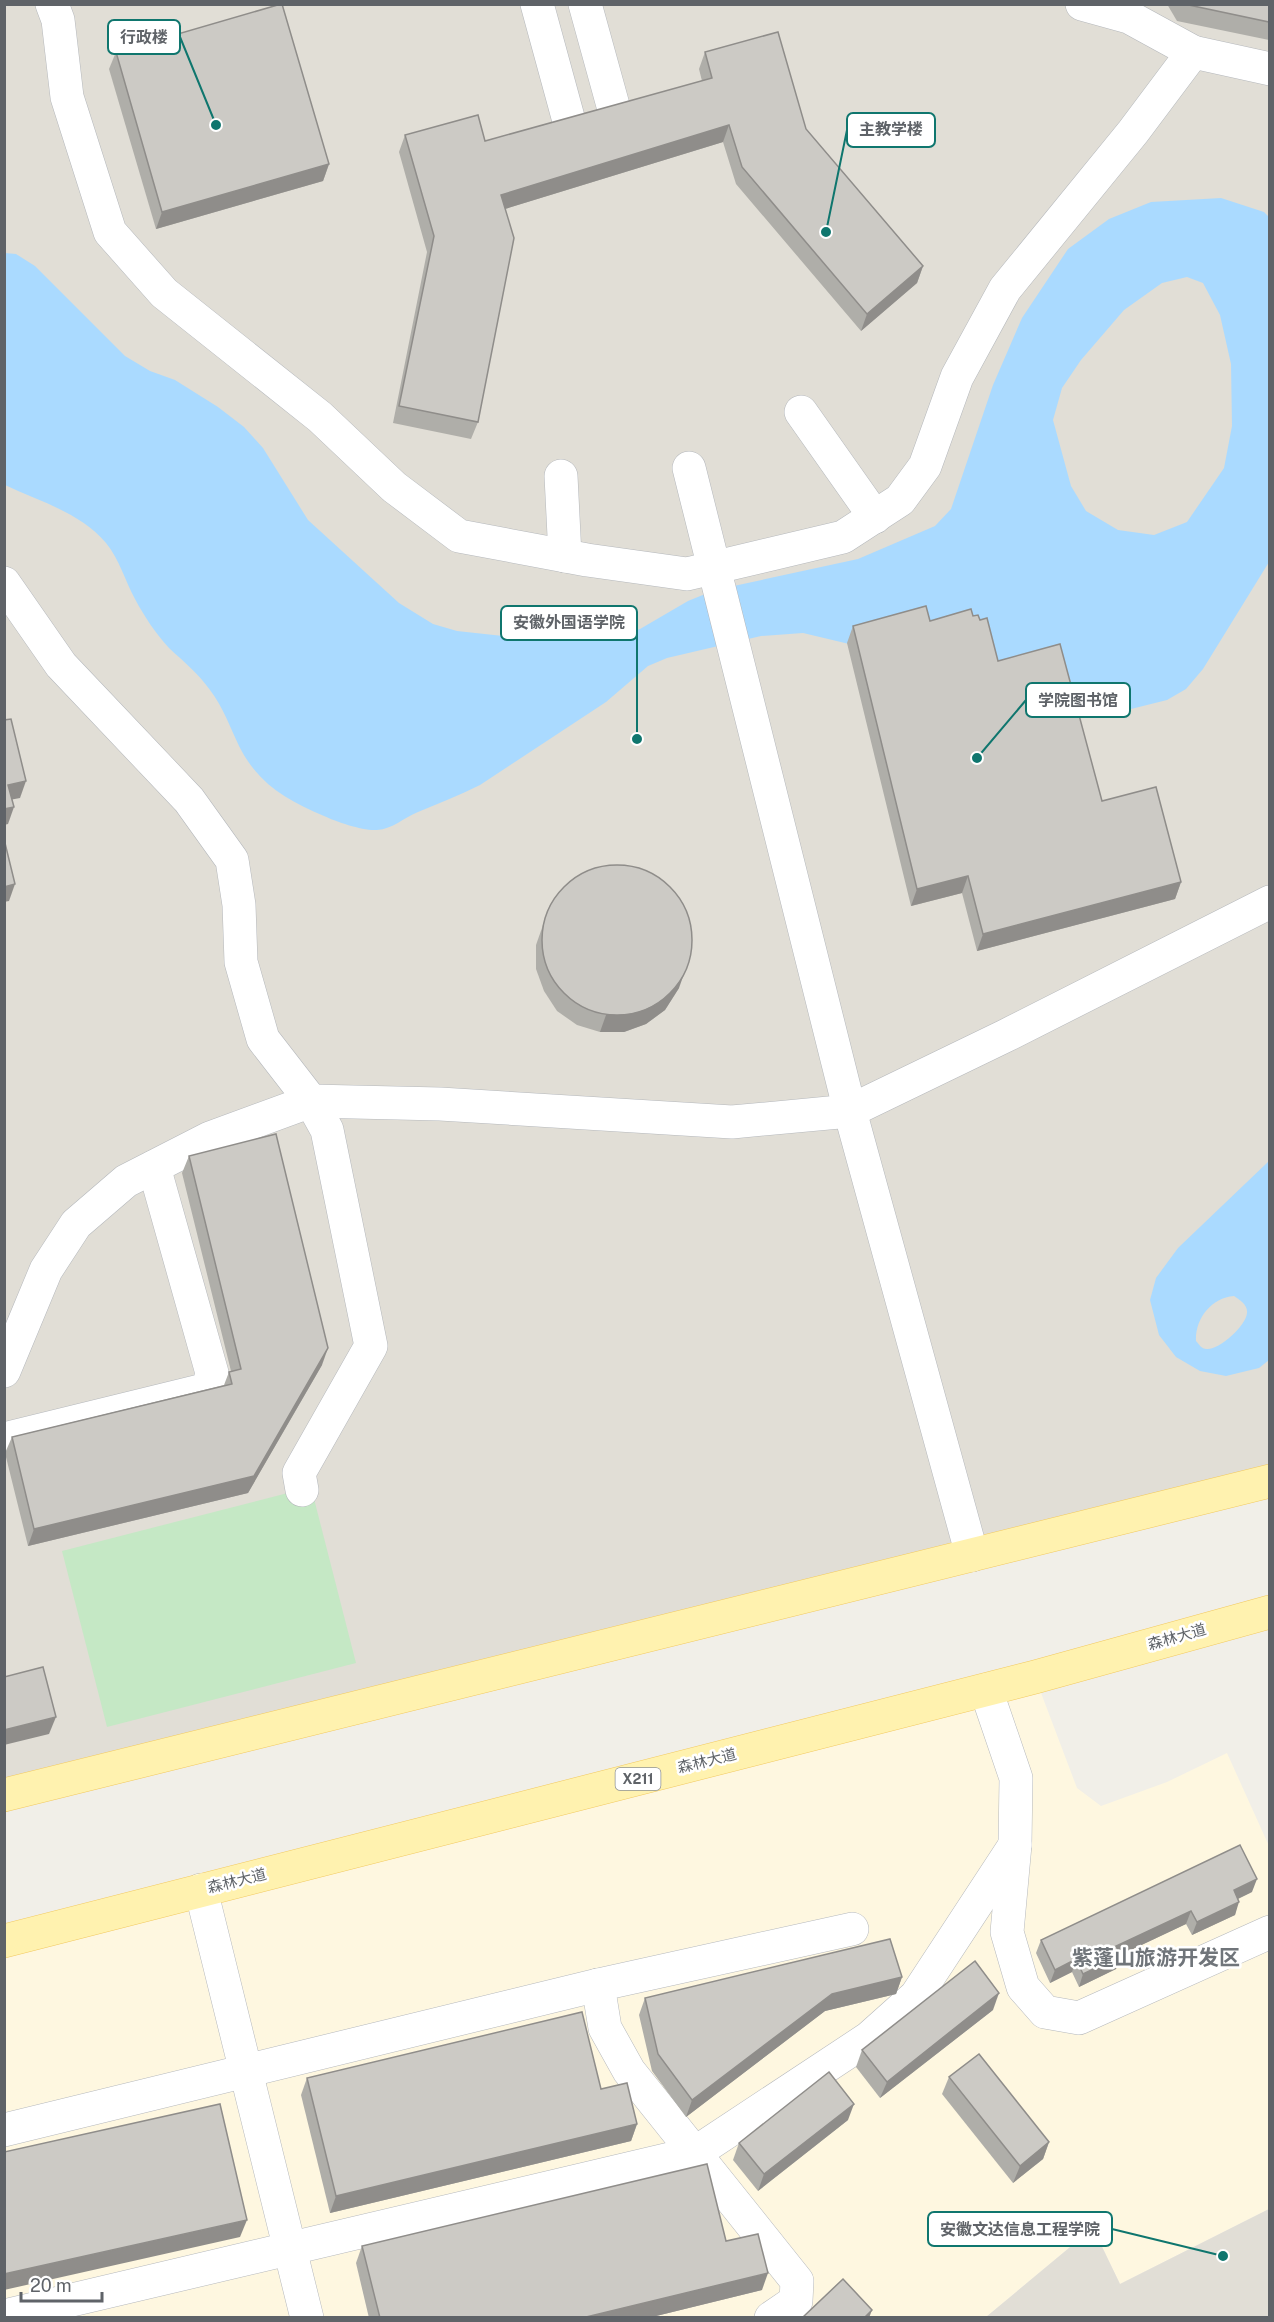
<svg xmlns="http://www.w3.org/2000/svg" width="1274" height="2322" font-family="'Public Sans','Noto Sans SC',sans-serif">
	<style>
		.commercial { fill: #fef7e0 }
		.education { fill: #e1ded6 }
		.green { fill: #c5e8c5 }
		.water { fill: #aadaff; fill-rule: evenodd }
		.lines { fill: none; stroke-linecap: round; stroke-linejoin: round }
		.minor-casing { stroke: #b5b8bc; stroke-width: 34 }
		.major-casing { stroke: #f2c960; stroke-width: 34 }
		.minor { stroke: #fff; stroke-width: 33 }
		.major { stroke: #fff2af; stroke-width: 33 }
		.wall { fill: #afaea9 }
		.shaded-wall { fill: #8f8d8a }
		.building { fill: #cccac5; stroke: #8f8d8a; stroke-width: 1.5 }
		.labels { text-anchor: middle; stroke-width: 5; stroke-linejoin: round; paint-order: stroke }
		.shield { fill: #fff; stroke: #8f9295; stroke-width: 1.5 }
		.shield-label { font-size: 14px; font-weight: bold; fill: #5f6368 }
		.street-label { font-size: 15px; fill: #5f6368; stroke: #fff }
		.district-label { font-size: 21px; font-weight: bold; fill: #70757a; stroke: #fff }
		.leader { fill: none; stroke: #0f766e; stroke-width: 2 }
		.callout-dot { fill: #0f766e; stroke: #fff; stroke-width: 2 }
		.callout { fill: #fff; stroke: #0f766e; stroke-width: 2 }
		.callout-label { font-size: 16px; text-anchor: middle; font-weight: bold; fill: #5f6368 }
	</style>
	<rect width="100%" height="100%" fill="#f1efe8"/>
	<!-- commercial -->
	<polygon class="commercial" points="1035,1677 1077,1788 1101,1806 1167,1782 1227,1753 1269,1846 1269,2209 1120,2284 1093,2228 986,2317 5,2318 5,1941"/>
	<!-- education -->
	<g class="education">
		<polygon points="4,5 1269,5 1269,1474 5,1795"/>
		<polygon points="1269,2209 1269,2317 986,2317 1093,2228 1120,2284"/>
	</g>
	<!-- green -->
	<polygon class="green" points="311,1487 356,1663 107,1727 62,1551"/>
	<!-- water -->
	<g class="water">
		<path d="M1221,198L1264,212L1269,217V562L1203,669L1186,689L1167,700L1131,709L1067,711L992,678L803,633L761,636L667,658L648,666L606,702L480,785C460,795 439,803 418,812C403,818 393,829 377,830C363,831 337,822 324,816C287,800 258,784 239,746C230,727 223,707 210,690C198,673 184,662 169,648C156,634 144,616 135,599C125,581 120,560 106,543C81,513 39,501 5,485V253L16,254L35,266L125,356L150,371L175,380L218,407L244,427L263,448L308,520L399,603L433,624L457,631L550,641L609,639L640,629L688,601L715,590L858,559L935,526L951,509L993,385L1022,318L1068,249L1109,219L1151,202ZM1187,277L1203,283L1220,315L1231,364L1232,426L1224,468L1187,522L1154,535L1118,530L1086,511L1071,486L1053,420L1062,388L1081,360L1124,310L1162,283Z"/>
		<path d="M1269,1161V1360L1259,1368L1226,1376L1200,1371L1176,1357L1159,1335L1150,1300L1156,1278L1178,1248ZM1234,1296C1240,1300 1248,1305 1247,1313C1246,1326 1219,1350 1207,1349C1201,1349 1199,1344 1196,1341C1195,1319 1211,1298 1234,1296Z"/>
	</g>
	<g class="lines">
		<!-- minor casing -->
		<g class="minor-casing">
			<g id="minor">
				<polyline points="52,4 58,20 67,97 110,232 164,293 320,417 394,487 459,536 587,560 687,574 843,537 900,500 925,466 957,377 1005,289 1133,132 1193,52"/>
				<polyline points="537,4 572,132"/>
				<polyline points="585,4 617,120"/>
				<polyline points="1082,4 1129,17 1193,52 1270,69"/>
				<polyline points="801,412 875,517"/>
				<polyline points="689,468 850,1111 972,1555"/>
				<polyline points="561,476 565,556"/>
				<polyline points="4,583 61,665 189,800 232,860 239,905 241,962 263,1039 311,1101 327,1130 371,1346 299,1473 302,1490"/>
				<polyline points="4,1371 46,1270 76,1224 126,1181 210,1138 311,1101 440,1104 732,1122 850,1111 1005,1036 1270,902"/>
				<polyline points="4,1439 208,1389 212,1373 154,1167"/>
				<polyline points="986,1690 1016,1778 1015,1845 1007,1932 1023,1987 1045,2012 1079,2018 1270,1932"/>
				<polyline points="201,1890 307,2318"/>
				<polyline points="598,1985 605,2028 629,2071 797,2281 796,2301 771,2318"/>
				<polyline points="4,2130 598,1985 852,1929"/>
				<polyline points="4,2316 695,2153 869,2038 916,1996 1015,1845"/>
			</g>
		</g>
		<!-- major casing -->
		<g class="major-casing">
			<g id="major">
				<polyline points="4,1795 1270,1481"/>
				<polyline points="4,1941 1035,1677 1270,1612"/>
			</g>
		</g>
		<!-- minor -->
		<use href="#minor" class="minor"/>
		<!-- major -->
		<use href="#major" class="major"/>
	</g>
	<!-- wall -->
	<g class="wall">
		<polygon points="1167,4 1269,4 1269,40 1177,21"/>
		<polygon points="116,52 329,164 323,181 156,229 109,69"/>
		<polygon points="705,52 806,129 923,266 917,283 861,331 736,184 723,142 505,209 478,422 471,439 393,423 427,252 399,152 405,135 485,141 702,81 699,69"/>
		<polygon points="973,616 980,620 998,661 1102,801 1181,882 1175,899 977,951 962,893 911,906 847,643 853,626 930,621"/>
		<polygon points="550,905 679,988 665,1010 646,1024 624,1032 600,1032 577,1025 557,1011 544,991 536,969 536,945"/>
		<polygon points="189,1156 322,1365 248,1493 28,1546 5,1453 12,1437 224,1385 229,1372 231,1371 182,1173"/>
		<polygon points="1252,1892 1238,1899 1235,1915 1192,1935 1186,1924 1120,1955 1116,1969 1079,1987 1072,1972 1050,1983 1036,1953 1041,1940"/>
		<polygon points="902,1977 896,1994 825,2011 686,2117 652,2071 639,2015 645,1998"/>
		<polygon points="993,2010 880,2098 856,2067 862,2050"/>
		<polygon points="949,2077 1049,2142 1043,2159 1013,2183 942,2094"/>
		<polygon points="307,2078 637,2124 631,2141 330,2213 301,2095"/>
		<polygon points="848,2120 758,2191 733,2160 739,2143"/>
		<polygon points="726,2241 762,2290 648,2318 369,2318 356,2263 362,2246"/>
	</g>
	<!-- shaded-wall -->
	<g class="shaded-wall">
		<polygon points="729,125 723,142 495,212 501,195"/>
		<polygon points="329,164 323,181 156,229 162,212"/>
		<polygon points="923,266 917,283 861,331 867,314"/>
		<polygon points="26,781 20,798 4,801 8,785"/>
		<polygon points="14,807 8,824 4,825 4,809"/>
		<polygon points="968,876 962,893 911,906 917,889"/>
		<polygon points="1181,882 1175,899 977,951 983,934"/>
		<polygon points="15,884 9,901 4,902 4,887"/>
		<polygon points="685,971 679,988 665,1010 646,1024 624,1032 600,1032 606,1015"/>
		<polygon points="328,1348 322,1365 248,1493 28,1546 34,1529"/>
		<polygon points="56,1717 49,1734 4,1745 4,1730"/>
		<polygon points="1257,1879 1252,1892 1229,1903 1234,1890"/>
		<polygon points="1239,1902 1235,1915 1192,1935 1197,1922"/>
		<polygon points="1191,1911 1186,1924 1112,1959 1116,1946"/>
		<polygon points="1121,1956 1116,1969 1079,1987 1083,1974"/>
		<polygon points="1076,1959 1072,1972 1050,1983 1055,1970"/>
		<polygon points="902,1977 896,1994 825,2011 686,2117 692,2100 832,1994"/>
		<polygon points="999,1993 993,2010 880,2098 887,2082"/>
		<polygon points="854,2104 848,2120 758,2191 764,2174"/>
		<polygon points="637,2124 631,2141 330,2213 336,2196"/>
		<polygon points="1049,2142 1043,2159 1013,2183 1020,2166"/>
		<polygon points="247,2220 240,2237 4,2290 4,2274"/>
		<polygon points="768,2273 762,2290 648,2318 582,2318"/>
		<polygon points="872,2310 869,2318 864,2318"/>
	</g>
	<!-- building -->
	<g class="building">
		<polygon points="281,4 282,4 329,164 162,212 116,52"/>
		<polygon points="1184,4 1269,4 1269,22"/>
		<polygon points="778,32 806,129 923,266 867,314 742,167 729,125 501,195 514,238 478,422 399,406 434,236 405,135 478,115 485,141 712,78 705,52"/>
		<polygon points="926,606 930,621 971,609 973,616 978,615 980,620 987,618 998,661 1060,644 1102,801 1156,787 1181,882 983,934 968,876 917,889 853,626"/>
		<polygon points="11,719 26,781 8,785 14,807 4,809 4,720"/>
		<polygon points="4,839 15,884 4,887"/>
		<circle cx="617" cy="940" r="75"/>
		<polygon points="276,1134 328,1348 254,1476 34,1529 12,1437 232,1384 229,1372 241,1369 189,1156"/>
		<polygon points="43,1667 56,1717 4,1730 4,1677"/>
		<polygon points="1240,1845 1257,1879 1234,1890 1239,1902 1197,1922 1191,1911 1116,1946 1121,1956 1083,1974 1076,1959 1055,1970 1041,1940"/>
		<polygon points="890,1939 902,1977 832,1994 692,2100 658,2054 645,1998"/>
		<polygon points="975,1961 999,1993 887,2082 862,2050"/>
		<polygon points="582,2012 601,2089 627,2083 637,2124 336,2196 307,2078"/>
		<polygon points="979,2054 1049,2142 1020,2166 949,2077"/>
		<polygon points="829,2072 854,2104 764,2174 739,2143"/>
		<polygon points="220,2104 247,2220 4,2274 4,2152"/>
		<polygon points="707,2164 726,2241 758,2234 768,2273 582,2318 380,2318 362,2246"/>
		<polygon points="843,2279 872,2310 864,2318 802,2318"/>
	</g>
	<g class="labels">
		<!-- shield labels -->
		<rect class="shield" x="615.5" y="1768" width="45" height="22" rx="4.5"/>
		<g class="shield-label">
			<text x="638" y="1784">X211</text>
		</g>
		<!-- street labels -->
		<g class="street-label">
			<text transform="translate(1177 1637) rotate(-16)" y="5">森林大道</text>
			<text transform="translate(707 1761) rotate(-14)" y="5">森林大道</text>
			<text transform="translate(237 1881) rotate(-14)" y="5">森林大道</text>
		</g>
		<!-- district labels -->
		<g class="district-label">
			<text x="1156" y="1965">紫蓬山旅游开发区</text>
		</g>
	</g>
	<!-- callouts -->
	<path class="leader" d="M216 125L180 37M826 232L847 130M637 739L637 623M977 758L1026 700M1223 2256L1112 2229"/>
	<g class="callout-dot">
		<circle cx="216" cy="125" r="6"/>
		<circle cx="826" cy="232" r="6"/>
		<circle cx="637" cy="739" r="6"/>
		<circle cx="977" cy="758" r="6"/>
		<circle cx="1223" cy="2256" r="6"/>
	</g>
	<g class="callout">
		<rect x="108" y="20" width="72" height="34" rx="6"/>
		<rect x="847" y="113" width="88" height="34" rx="6"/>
		<rect x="501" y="606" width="136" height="34" rx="6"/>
		<rect x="1026" y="683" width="104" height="34" rx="6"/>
		<rect x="928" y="2212" width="184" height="34" rx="6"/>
	</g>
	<g class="callout-label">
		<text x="144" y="43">行政楼</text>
		<text x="891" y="135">主教学楼</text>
		<text x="569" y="628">安徽外国语学院</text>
		<text x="1078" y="706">学院图书馆</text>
		<text x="1020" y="2235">安徽文达信息工程学院</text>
	</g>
	<!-- border -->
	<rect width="1274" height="2322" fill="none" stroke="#5f6368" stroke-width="12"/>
	<!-- scale -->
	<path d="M21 2292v9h81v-9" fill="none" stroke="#5f6368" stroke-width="3"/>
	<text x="30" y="2292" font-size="18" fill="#5f6368" stroke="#ffffff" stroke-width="4.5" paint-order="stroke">20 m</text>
</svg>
